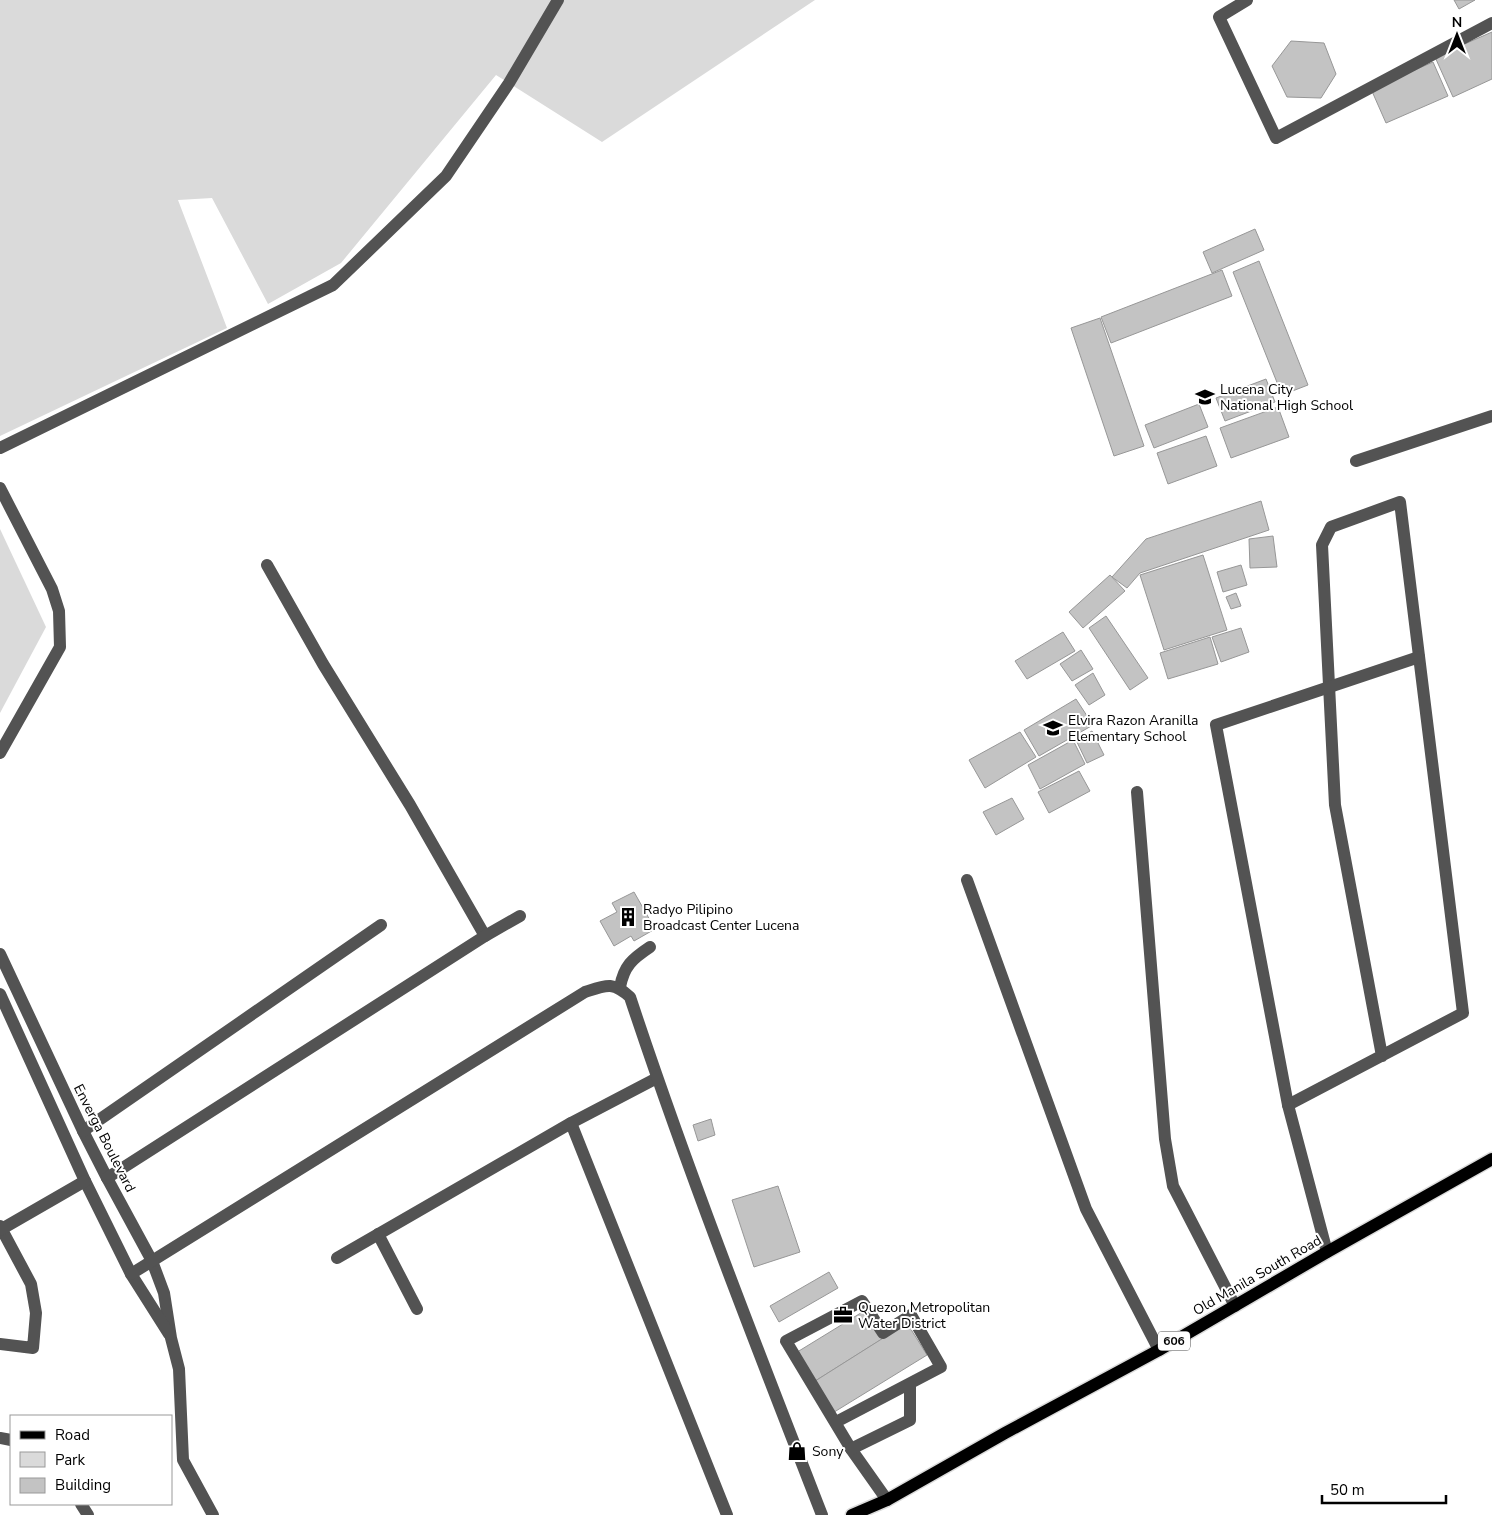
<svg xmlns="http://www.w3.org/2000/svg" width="1492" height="1515" font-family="'Nunito Sans',sans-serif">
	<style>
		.green { fill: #dadada }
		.building { fill: #c3c3c3; stroke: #979797 }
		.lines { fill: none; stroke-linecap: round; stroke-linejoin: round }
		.major-casing { stroke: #dbdbdb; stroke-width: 15 }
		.minor { stroke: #535353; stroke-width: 12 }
		.major { stroke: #000; stroke-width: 12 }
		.labels { text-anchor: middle; stroke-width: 4; stroke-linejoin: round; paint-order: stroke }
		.shield { fill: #fff; stroke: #4c4c4c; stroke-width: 1 }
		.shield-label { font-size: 12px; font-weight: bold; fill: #000 }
		.poi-label { font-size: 14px; fill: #000; stroke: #fff; text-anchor: start }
		.street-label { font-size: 14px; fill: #000; stroke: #fff }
	</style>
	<rect width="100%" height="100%" fill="#fff"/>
	<!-- green -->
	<g class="green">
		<polygon points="0,0 815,0 602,142 496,75 341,263 268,304 212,198 178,200 227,328 0,436"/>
		<polygon points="0,529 46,627 0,713"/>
	</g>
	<!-- building -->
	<g class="building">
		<polygon points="1454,0 1475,0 1459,9"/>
		<polygon points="1492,32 1492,79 1453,97 1435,57"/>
		<polygon points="1291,41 1324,43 1336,74 1321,98 1287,97 1272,66"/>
		<polygon points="1433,62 1448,96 1386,123 1371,89"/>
		<polygon points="1255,229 1264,250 1212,273 1203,252"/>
		<polygon points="1259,261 1308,385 1282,395 1233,272"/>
		<polygon points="1222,270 1232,296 1111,343 1101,317"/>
		<polygon points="1100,318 1144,446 1114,456 1071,328"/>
		<polygon points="1266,379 1275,402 1225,421 1216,398"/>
		<polygon points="1199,404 1208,427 1154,448 1145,425"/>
		<polygon points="1278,407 1289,437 1231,458 1220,428"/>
		<polygon points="1206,436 1217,466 1168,484 1157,453"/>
		<polygon points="1261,501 1269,530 1140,573 1127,588 1112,577 1146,539"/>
		<polygon points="1273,536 1277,567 1250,568 1249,539"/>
		<polygon points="1203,555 1227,630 1164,650 1140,575"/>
		<polygon points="1241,565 1247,585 1223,592 1217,572"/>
		<polygon points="1110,575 1125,591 1083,628 1069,612"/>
		<polygon points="1236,593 1241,606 1231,609 1226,597"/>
		<polygon points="1106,616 1148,678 1130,690 1089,628"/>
		<polygon points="1241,628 1249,652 1221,662 1212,637"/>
		<polygon points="1063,632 1075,651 1027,679 1015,661"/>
		<polygon points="1210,637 1218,664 1168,679 1160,653"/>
		<polygon points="1081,650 1093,669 1072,681 1060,664"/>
		<polygon points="1093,673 1105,695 1089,705 1075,685"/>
		<polygon points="1076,699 1093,725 1039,756 1024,730"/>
		<polygon points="1092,731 1104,755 1087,763 1076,740"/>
		<polygon points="1020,732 1036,757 985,788 969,760"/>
		<polygon points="1073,740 1085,764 1040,789 1028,765"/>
		<polygon points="1079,771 1090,791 1049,813 1038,792"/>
		<polygon points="1012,798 1024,819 996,835 983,812"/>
		<polygon points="634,892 655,929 634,941 631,936 614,946 600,921 617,912 612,903"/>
		<polygon points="711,1119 715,1135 698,1141 693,1125"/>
		<polygon points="778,1186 800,1252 754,1267 732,1200"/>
		<polygon points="829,1272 838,1288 779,1322 770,1306"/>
		<polygon points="864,1311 882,1339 812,1383 794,1354"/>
		<polygon points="907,1323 927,1355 831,1414 812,1383"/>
	</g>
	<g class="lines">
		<!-- major casing -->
		<g class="major-casing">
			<polyline id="major" points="852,1515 887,1500 1005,1433 1159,1350 1327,1252 1492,1159"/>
		</g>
		<!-- minor -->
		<g class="minor">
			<polyline points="1247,0 1219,17 1276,138 1492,23"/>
			<polyline points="0,448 333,285 446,176 509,83 558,0"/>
			<polyline points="1356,461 1492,416"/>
			<polyline points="0,488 52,589 59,611 60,647 0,753"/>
			<polyline points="267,565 323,664 410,805 485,936"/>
			<polyline points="1137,792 1165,1139 1173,1186 1235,1306"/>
			<polyline points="967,880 1086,1209 1159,1350"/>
			<polyline points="0,954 83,1131 107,1178 152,1261 164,1293 171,1338 179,1369 183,1460 213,1515"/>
			<path d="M620,987C624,966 632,959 650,947"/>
			<polyline points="0,994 85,1181 131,1274 169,1334"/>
			<polyline points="1288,1105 1463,1013 1400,502 1331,527 1322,545 1335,805 1382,1056"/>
			<polyline points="571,1123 727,1515"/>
			<polyline points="83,1131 381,925"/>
			<polyline points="107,1178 485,936 520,916"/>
			<polyline points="0,1226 31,1284 36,1313 33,1348 0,1344"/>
			<polyline points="0,1230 85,1181"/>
			<polyline points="378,1234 417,1309"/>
			<polyline points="1327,1252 1288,1105 1216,725 1419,657"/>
			<polyline points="337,1258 571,1123 657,1078"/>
			<path d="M131,1274L585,992C606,985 613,981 630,997C688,1172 755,1343 822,1515"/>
			<polyline points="836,1422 941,1367 911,1315 883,1333 862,1301 786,1341 851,1449 887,1500"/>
			<polyline points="0,1438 11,1440"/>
			<polyline points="851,1449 910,1420 910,1384"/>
			<polyline points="81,1504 88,1515"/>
		</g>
		<!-- major -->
		<use href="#major" class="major"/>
	</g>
	<!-- icons -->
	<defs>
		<g id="school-bare" transform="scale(1.5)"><path d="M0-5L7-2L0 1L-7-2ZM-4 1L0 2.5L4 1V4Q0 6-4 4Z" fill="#000" stroke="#fff" stroke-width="2.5" paint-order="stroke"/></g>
		<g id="building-bare" transform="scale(1.5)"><path d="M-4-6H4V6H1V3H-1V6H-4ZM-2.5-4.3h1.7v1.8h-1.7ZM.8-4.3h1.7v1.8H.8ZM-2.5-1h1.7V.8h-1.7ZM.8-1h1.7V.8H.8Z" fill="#000" stroke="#fff" stroke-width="2.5" paint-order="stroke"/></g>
		<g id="office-bare" transform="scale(1.5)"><path d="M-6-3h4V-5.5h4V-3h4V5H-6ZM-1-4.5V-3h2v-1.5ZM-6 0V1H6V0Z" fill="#000" stroke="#fff" stroke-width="2.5" paint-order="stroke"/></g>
		<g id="shop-bare" transform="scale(1.5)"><path d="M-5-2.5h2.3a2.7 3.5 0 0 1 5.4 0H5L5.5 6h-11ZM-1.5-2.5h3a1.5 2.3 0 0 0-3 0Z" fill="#000" stroke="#fff" stroke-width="2.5" paint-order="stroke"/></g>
	</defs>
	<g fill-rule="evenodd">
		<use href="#school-bare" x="1205" y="397"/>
		<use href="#school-bare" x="1053" y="728"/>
		<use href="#building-bare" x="628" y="917"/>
		<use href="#office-bare" x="843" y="1315"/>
		<use href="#shop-bare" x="797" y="1451"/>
	</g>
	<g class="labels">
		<!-- shield labels -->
		<rect class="shield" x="1158" y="1331.5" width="32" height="19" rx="4"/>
		<g class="shield-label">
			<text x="1174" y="1345">606</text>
		</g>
		<!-- poi labels -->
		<g class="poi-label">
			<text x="1220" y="394">Lucena City<tspan x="1220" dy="16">National High School</tspan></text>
			<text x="1068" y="725">Elvira Razon Aranilla<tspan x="1068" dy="16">Elementary School</tspan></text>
			<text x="643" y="914">Radyo Pilipino<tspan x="643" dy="16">Broadcast Center Lucena</tspan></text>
			<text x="858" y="1312">Quezon Metropolitan<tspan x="858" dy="16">Water District</tspan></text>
			<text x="812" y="1456">Sony</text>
		</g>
		<!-- street labels -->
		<g class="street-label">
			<text transform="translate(105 1138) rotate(63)" y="5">Enverga Boulevard</text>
			<text transform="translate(1257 1275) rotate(-30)" y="5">Old Manila South Road</text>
		</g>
	</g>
	<!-- legend -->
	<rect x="10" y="1415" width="162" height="90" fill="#ffffff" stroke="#999999"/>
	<rect x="20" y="1431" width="25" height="8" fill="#000000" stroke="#999999"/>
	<text x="55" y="1440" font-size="15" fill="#000000">Road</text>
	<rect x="20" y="1452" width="25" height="15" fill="#dadada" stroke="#999999"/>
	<text x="55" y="1465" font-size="15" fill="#000000">Park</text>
	<rect x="20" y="1478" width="25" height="15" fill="#c3c3c3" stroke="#999999"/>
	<text x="55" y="1490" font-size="15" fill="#000000">Building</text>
	<!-- north arrow -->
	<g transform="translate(1457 35)" stroke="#ffffff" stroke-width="4" paint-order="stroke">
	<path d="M0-4L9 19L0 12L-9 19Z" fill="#000000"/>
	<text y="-8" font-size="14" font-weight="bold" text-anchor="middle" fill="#000000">N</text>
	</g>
	<!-- scale -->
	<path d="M1322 1495v8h124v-8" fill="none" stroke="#000000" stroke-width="2.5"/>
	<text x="1330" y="1495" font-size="15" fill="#000000" stroke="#ffffff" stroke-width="4" paint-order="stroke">50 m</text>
</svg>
